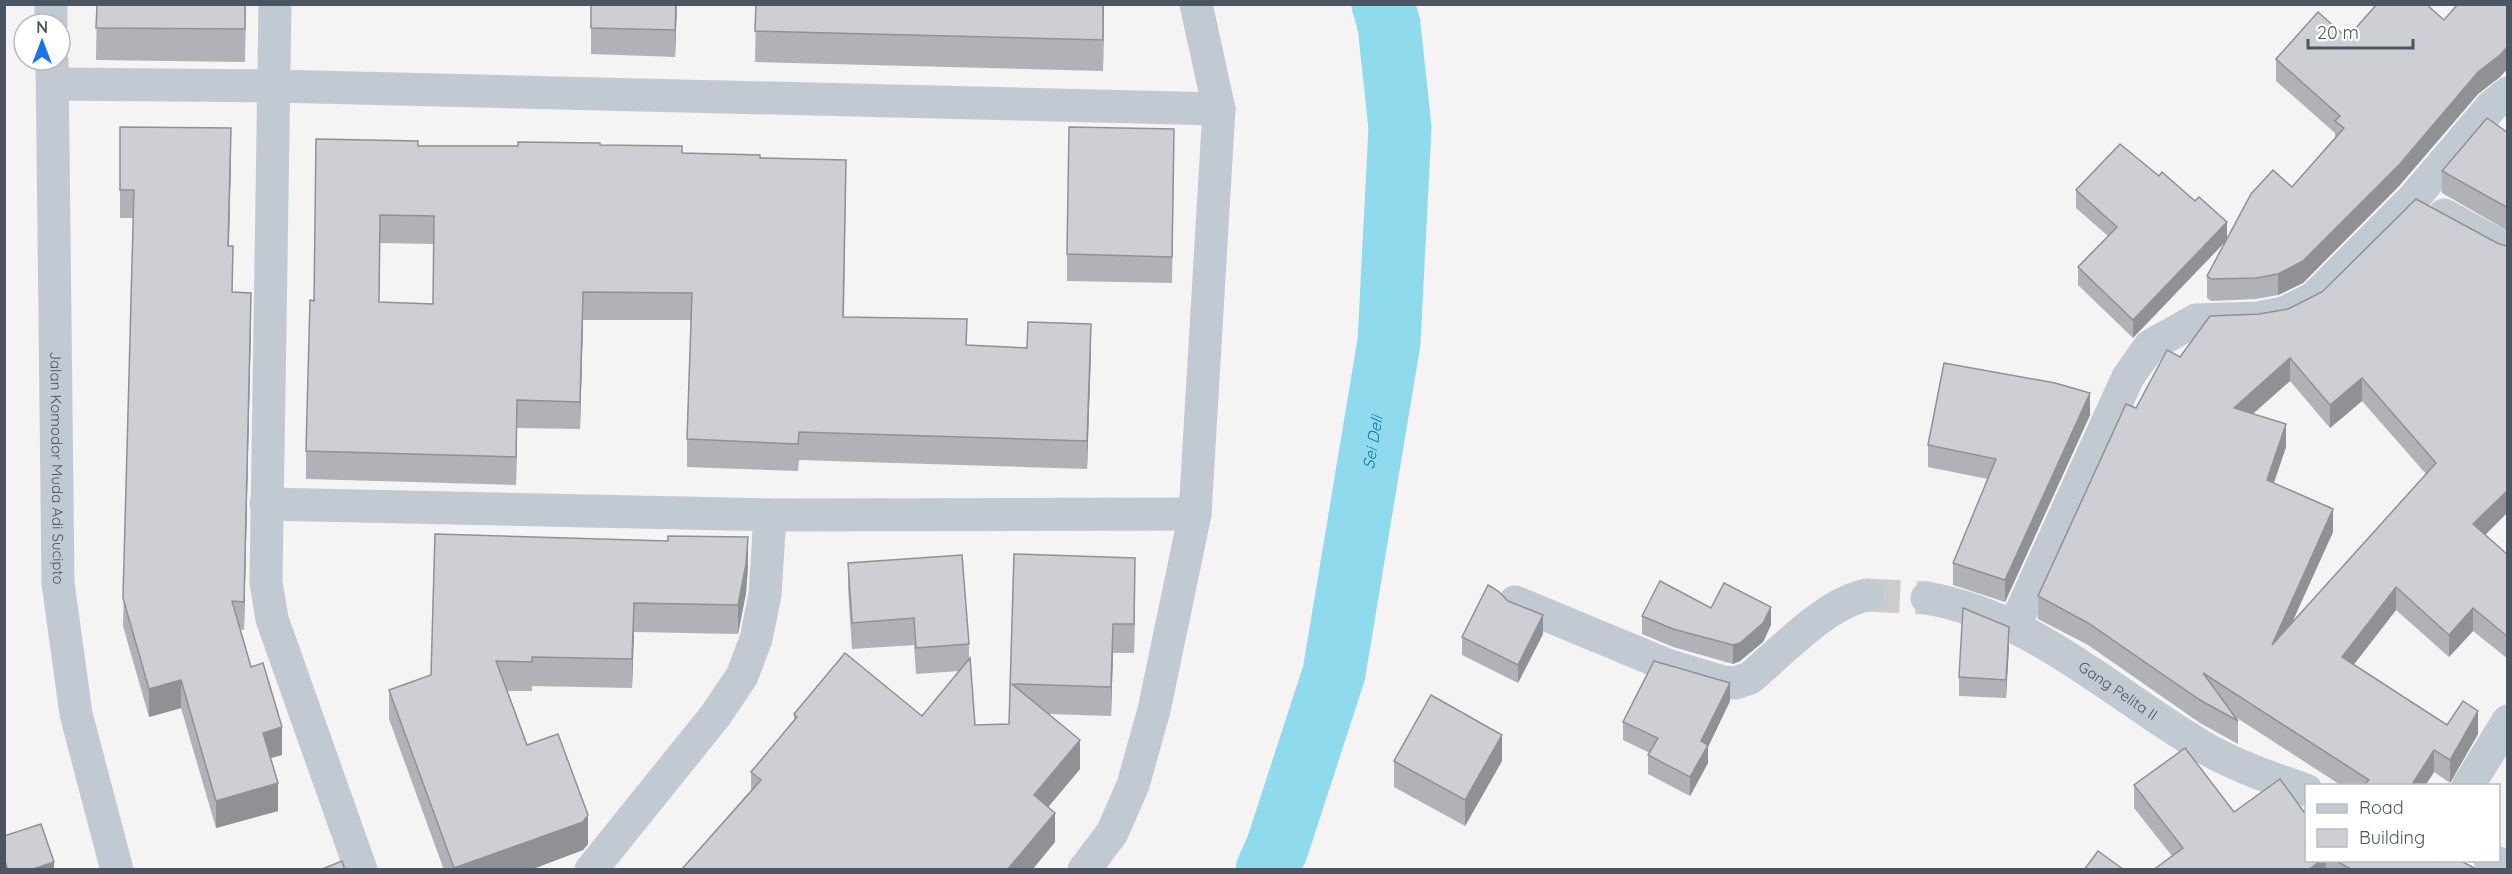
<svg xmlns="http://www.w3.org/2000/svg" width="2512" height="874" font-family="Quicksand,sans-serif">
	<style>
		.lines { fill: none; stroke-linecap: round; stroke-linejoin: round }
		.river { stroke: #90daee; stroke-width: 63 }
		.minor-tunnel { stroke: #caccce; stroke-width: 33; stroke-dasharray: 33 16; stroke-linecap: butt }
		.minor { stroke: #c1cad2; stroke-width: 33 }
		.wall { fill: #b0b2b7; fill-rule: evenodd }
		.shaded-wall { fill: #909195 }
		.building { fill: #cdcfd5; stroke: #909195; stroke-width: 1.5; fill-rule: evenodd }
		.labels { text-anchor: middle; stroke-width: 4.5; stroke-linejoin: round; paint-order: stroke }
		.street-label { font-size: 15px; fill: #4a5661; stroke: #fff }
		.water-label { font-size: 16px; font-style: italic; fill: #0c7c9b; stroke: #fff }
	</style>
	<rect width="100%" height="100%" fill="#f5f3f3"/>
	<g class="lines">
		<!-- river -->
		<path class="river" id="s1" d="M1267,870L1277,848L1334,673L1389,342L1400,128L1389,25L1383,4"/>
		<!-- minor-tunnel -->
		<polyline class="minor-tunnel" points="1867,595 1927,598"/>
		<!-- minor -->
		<g class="minor">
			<polyline points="51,4 51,24"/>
			<polyline points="275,4 266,582 272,619 361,870"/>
			<path id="s2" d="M52,60L58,583L76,714L117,870"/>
			<polyline points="53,84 275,86 1219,109"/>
			<polyline points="2444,215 2508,250"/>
			<polyline points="266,504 770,515 1195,514"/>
			<path id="s3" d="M1927,598C2029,616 2104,686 2190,739C2227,763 2265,776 2306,790"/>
			<path d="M1515,602L1667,665L1723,682L1735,683L1750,678C1782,651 1826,603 1867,595"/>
			<polyline points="2015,625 2128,377 2150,346 2196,320 2258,318 2284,313 2314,298 2413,199 2492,106 2508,93"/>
			<polyline points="2468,786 2508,721"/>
			<polyline points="2490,860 2508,867"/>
			<polyline points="591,870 715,716 742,676 756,639 765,595 770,515"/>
			<polyline points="1084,870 1112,833 1133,785 1154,710 1195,514 1219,109 1196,4"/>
		</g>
	</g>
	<!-- wall -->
	<g class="wall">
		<polygon points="97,4 246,4 245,62 96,60"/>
		<polygon points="591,4 677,4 675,57 591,54"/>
		<polygon points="756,4 1104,4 1103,71 755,62"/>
		<polygon points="2508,4 2508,68 2500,77 2478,94 2399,186 2303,283 2278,295 2256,299 2211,301 2207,298 2207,276 2292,187 2335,138 2335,133 2276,81 2276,59 2347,38 2444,20"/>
		<polygon points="120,127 231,156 229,246 233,292 251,321 244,630 240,629 251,667 282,755 271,758 278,811 216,828 181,708 149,717 123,626 133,218 120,218"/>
		<polygon points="2508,133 2508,231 2442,193 2442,171"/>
		<path d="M600,145L682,153L760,158L846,188L844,317L967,345L1091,352L1087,469L799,460L798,471L687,467V439L691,320H583L580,429L517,428L516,485L306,479V451L314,301L418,146H518ZM380,243L434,244L433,304L379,302Z"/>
		<polygon points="1174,155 1172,283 1067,281 1067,254"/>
		<polygon points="2159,176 2133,338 2078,285 2078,267 2108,236 2076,208 2076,190"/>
		<path d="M2499,244L2508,246V512L2485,535L2508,555V659L2473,631L2449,657L2396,610L2353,665L2447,725L2478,734L2450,783L2434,772L2425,786H2342L2234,716L2238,721V744L2200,723L2088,645L2038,619V596L2136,408L2180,357L2259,314L2288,309ZM2290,381L2330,428L2362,401L2426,474L2292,622L2333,532L2274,483L2286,447L2253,414Z"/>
		<polygon points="2090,415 2005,602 1953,585 1953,563 1988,479 1928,467 1928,445"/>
		<polygon points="435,534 748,566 746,593 738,634 634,632 632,688 532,686 532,691 507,691 527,745 588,844 583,850 530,870 444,870 389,719 389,690 431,675"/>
		<polygon points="1014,554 1135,587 1134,653 1113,653 1111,716 1049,714 1080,769 1048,807 1055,842 1032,870 681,870 751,790 751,772 794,721 794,714 922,716 959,671 916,674 914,645 852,649 848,589 848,563 969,644 969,660 975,725 1009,724"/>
		<polygon points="1508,601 1543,634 1518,683 1462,655 1462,637"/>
		<polygon points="1711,608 1771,625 1763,642 1740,661 1733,664 1673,647 1642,634 1642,616"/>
		<polygon points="2009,646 2006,698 1959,696 1959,677"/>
		<polygon points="1730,701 1708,747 1708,763 1690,796 1648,774 1648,755 1650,753 1623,740 1623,722"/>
		<polygon points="1394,761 1502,761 1465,826 1394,787"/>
		<polygon points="2134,785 2234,812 2307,861 2435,861 2438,862 2478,870 2156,870 2156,868 2172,856 2134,808"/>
		<polygon points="4,836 54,870 4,870"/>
	</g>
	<!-- shaded-wall -->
	<g class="shaded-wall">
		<polygon points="676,4 677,4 675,57 675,30"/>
		<polygon points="1103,4 1104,4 1103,71"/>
		<polygon points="2508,46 2508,68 2500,77 2478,94 2399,186 2303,283 2278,295 2278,274 2478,72"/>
		<polygon points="231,128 231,156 228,274 228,246"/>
		<polygon points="2227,222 2227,240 2133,338 2133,320"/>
		<polygon points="583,292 583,320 580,429 580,402"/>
		<polygon points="251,293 251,321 244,630 244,602"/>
		<polygon points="1091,324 1091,352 1087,469 1087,441"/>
		<polygon points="2290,358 2290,381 2234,430 2234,408"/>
		<polygon points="2362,378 2362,401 2330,428 2330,405"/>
		<polygon points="2090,393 2090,415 2005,602 2005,580"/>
		<polygon points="517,400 517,428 516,485 516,457"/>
		<polygon points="2286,424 2286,447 2267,502 2267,480"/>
		<polygon points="2508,490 2508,512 2473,547 2473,524"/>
		<polygon points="2333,509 2333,532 2272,667 2272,645"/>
		<polygon points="748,537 748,566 746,593 738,634 738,605"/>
		<polygon points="1135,558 1135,587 1134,653 1134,624"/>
		<polygon points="2396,587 2396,610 2342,680 2342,657"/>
		<polygon points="634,603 634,632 632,688 632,659"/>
		<polygon points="1771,607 1771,625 1763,642 1740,661 1733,664 1733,645"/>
		<polygon points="2473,608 2473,631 2449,657 2449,635"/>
		<polygon points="1543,615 1543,634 1518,683 1518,665"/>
		<polygon points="1113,624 1113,653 1111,716 1111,687"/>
		<polygon points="2009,627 2009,646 2006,698 2006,680"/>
		<polygon points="181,680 181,708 149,717 149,689"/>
		<polygon points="1730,683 1730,701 1708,747 1708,763 1690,796 1690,777 1701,741"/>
		<polygon points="2478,711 2478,734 2450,783 2450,760"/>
		<polygon points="282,727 282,755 263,760 263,733"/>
		<polygon points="1502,735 1502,761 1465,826 1465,800"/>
		<polygon points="1080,740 1080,769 1034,824 1034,795"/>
		<polygon points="2434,750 2434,772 2425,786 2411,786"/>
		<polygon points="278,783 278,811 216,828 216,801"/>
		<polygon points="1055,813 1055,842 1032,870 1007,870"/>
		<polygon points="588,815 588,844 583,850 530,870 454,870 454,868"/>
		<polygon points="2320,861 2326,861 2326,870 2308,870"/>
		<polygon points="54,862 54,870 30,870"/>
	</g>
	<!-- building -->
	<g class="building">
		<polygon points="97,4 245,4 245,29 96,28"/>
		<polygon points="591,4 676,4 675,30 591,28"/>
		<polygon points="756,4 1103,4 1103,40 755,31"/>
		<polygon points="2377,4 2426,4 2444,20 2458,4 2508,4 2508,46 2500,55 2478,72 2399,165 2303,261 2278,274 2256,278 2211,279 2207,276 2251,194 2273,170 2292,187 2344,128 2335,121 2340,116 2276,59 2318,12 2347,38"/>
		<polygon points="2487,118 2508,133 2508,208 2442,171"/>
		<polygon points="120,127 231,128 228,246 233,246 232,292 251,293 244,602 232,601 251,667 263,663 282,727 263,733 278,783 216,801 181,680 149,689 123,598 134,190 120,190"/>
		<polygon points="1069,127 1174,129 1172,257 1067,254"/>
		<path d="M316,139L418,141V146H518V142L600,143V145L682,146V153L760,155V158L846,160L843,317L967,319L966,345L1027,348L1028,322L1091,324L1087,441L799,432L798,444L687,439L692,293L583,292L580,402L517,400L516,457L306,451L310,300L314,301ZM380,215L434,216L433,304L379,302Z"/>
		<polygon points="2120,144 2159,176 2162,172 2195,201 2199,197 2227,222 2133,320 2078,267 2117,227 2076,190"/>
		<path d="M2416,199L2499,244L2508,246V490L2473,524L2508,555V637L2473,608L2449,635L2396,587L2342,657L2447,725L2463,701L2478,711L2450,760L2434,750L2411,786H2363L2369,780L2203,673L2238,721L2200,700L2088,623L2038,596L2126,404L2136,408L2167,350L2180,357L2210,316L2259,314L2288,309L2322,292ZM2290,358L2330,405L2362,378L2436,463L2272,645L2333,509L2267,480L2286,424L2234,408Z"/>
		<polygon points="1944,363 2055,383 2090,393 2005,580 1953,563 1996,459 1928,445"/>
		<polygon points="435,534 668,541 668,536 748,537 746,564 738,605 634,603 632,659 532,657 532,662 496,661 527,745 558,734 588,815 583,822 454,868 389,690 431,675"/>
		<polygon points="1014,554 1135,558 1134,624 1113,624 1111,687 1012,684 1080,740 1034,795 1055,813 1007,870 681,870 761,780 751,772 797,717 794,714 845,653 922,716 970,658 975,725 1009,724"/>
		<polygon points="962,555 969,644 916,648 914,618 852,623 848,563"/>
		<polygon points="1660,581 1711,608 1724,583 1771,607 1763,623 1740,643 1733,645 1673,629 1642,616"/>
		<polygon points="1488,585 1498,591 1508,601 1543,615 1518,665 1462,637"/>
		<polygon points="1963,608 2009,627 2006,680 1959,677"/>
		<polygon points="1654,661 1730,683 1701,741 1708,745 1690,777 1648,755 1658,738 1623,722"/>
		<polygon points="1431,695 1502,735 1465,800 1394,761"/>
		<polygon points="2185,748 2234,812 2280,779 2307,816 2307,861 2320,861 2308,870 2157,870 2156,868 2183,848 2134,785"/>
		<polygon points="41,824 54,862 30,870 8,870 4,858 4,836"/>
		<polygon points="2098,851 2124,870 2084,870"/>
		<polygon points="342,861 345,870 320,870"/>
		<polygon points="2336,861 2435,861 2438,862 2439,861 2461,861 2478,870 2353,870"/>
	</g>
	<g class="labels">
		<!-- street labels -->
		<g class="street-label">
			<text dy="5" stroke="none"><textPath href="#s2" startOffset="408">Jalan Komodor Muda Adi Sucipto</textPath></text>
			<text dy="5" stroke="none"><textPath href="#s3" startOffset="214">Gang Pelita II</textPath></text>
		</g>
		<!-- water labels -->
		<g class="water-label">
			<text dy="6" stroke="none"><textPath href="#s1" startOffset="442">Sei Deli</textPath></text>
		</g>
	</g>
	<!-- border -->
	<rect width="2512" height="874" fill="none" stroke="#4a5661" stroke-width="12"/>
	<!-- legend -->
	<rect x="2305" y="784" width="195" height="78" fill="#ffffff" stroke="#b7bbc0" stroke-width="1.5"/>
	<rect x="2317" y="804" width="30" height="9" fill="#c1cad2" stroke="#b7bbc0" stroke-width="1.5"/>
	<text x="2359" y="814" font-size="18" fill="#4a5661">Road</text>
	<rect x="2317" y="829" width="30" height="18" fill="#cdcfd5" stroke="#b7bbc0" stroke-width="1.5"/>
	<text x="2359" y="844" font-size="18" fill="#4a5661">Building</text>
	<!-- north arrow -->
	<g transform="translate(42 42)"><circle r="28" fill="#ffffff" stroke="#b7bbc0" stroke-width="1.5"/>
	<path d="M0-4.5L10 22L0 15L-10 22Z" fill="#1a73e8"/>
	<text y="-9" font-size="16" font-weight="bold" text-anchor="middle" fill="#4a5661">N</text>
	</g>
	<!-- scale -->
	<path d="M2308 39v9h105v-9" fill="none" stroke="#4a5661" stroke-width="3"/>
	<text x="2317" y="39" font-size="18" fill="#4a5661" stroke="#ffffff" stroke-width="4.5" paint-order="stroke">20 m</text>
</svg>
